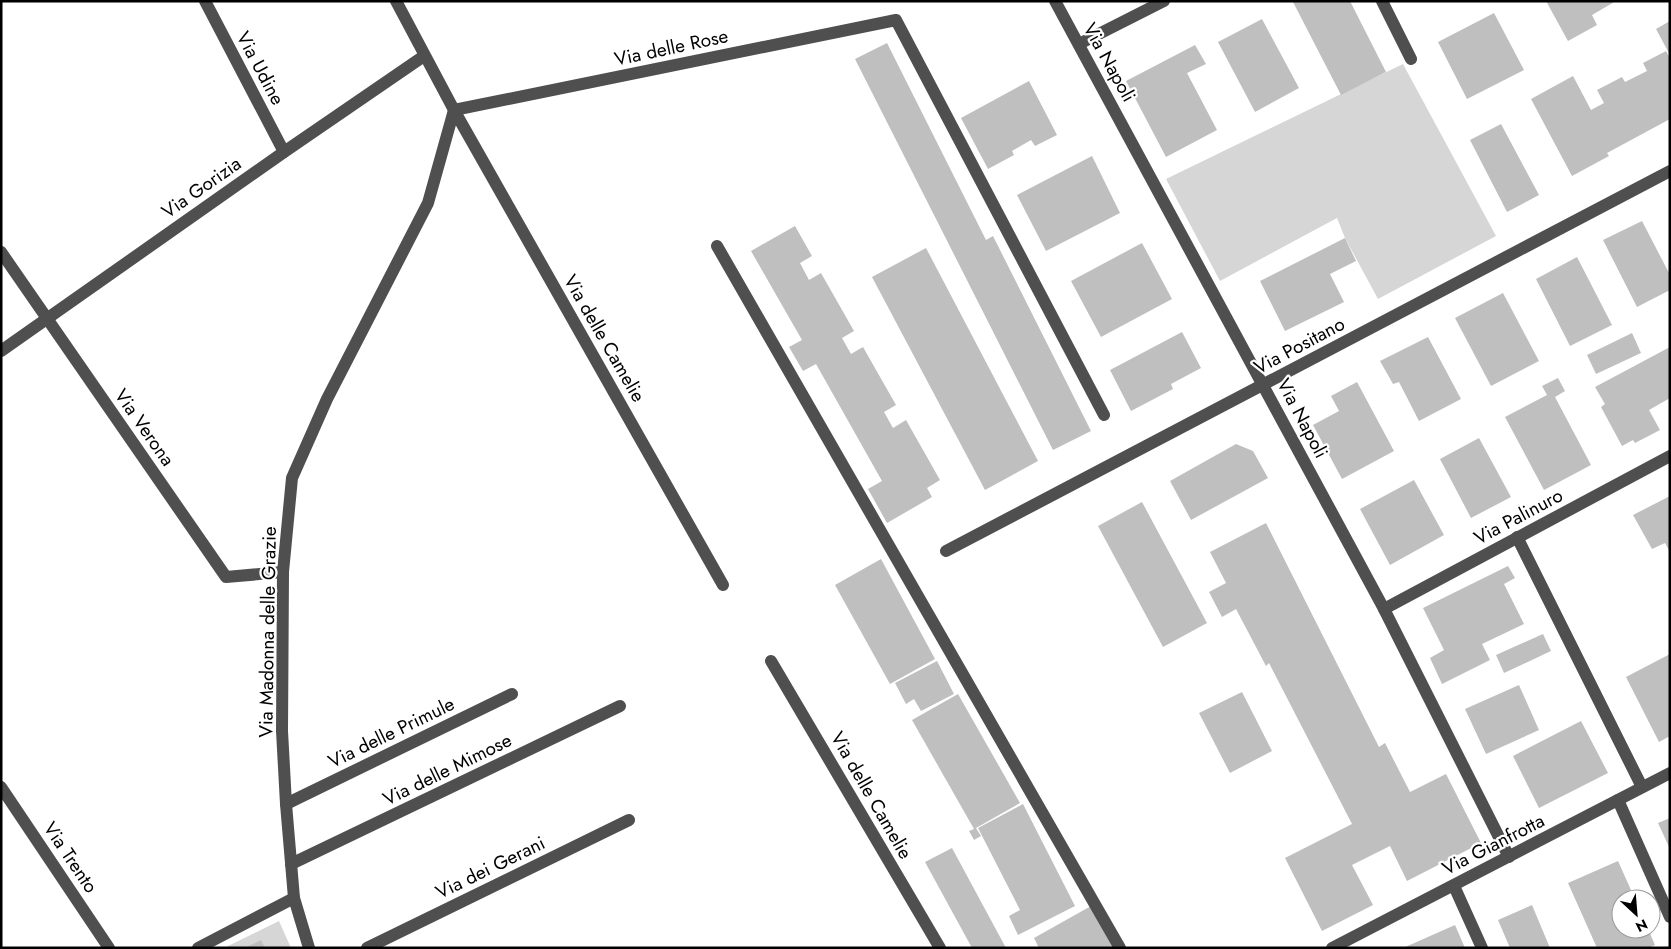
<svg xmlns="http://www.w3.org/2000/svg" width="1671" height="949" font-family="Jost,sans-serif">
	<style>
		.green { fill: #d6d6d6 }
		.building { fill: #bfbfbf }
		.lines { fill: none; stroke-linecap: round; stroke-linejoin: round }
		.minor { stroke: #4f4f4f; stroke-width: 12 }
		.labels { text-anchor: middle; stroke-width: 4.5; stroke-linejoin: round; paint-order: stroke }
		.street-label { font-size: 19px; fill: #000; stroke: #fff }
	</style>
	<rect width="100%" height="100%" fill="#fff"/>
	<!-- green -->
	<g class="green">
		<polygon points="1403,64 1496,236 1378,299 1345,238 1337,218 1220,281 1166,179"/>
		<polygon points="279,921 291,948 224,948"/>
	</g>
	<!-- building -->
	<g class="building">
		<polygon points="1295,1 1350,1 1386,72 1341,95 1293,2"/>
		<polygon points="1546,1 1616,1 1592,15 1597,25 1568,41"/>
		<polygon points="1494,13 1524,70 1467,99 1438,42"/>
		<polygon points="1262,19 1299,88 1255,112 1218,42"/>
		<polygon points="1670,21 1670,55 1656,29"/>
		<polygon points="887,43 986,240 993,236 1091,431 1053,450 855,59"/>
		<polygon points="1195,45 1206,64 1187,73 1217,130 1166,157 1126,81"/>
		<polygon points="1666,51 1670,58 1670,119 1607,153 1609,156 1572,176 1531,99 1573,76 1591,110 1604,103 1597,90 1622,77 1625,82 1647,71 1643,63"/>
		<polygon points="1029,81 1057,135 1035,146 1031,140 1012,151 1014,155 988,169 961,118"/>
		<polygon points="1501,124 1539,195 1507,212 1470,140"/>
		<polygon points="1092,156 1120,213 1046,251 1017,195"/>
		<polygon points="1642,221 1670,275 1670,290 1637,307 1603,240"/>
		<polygon points="795,226 812,256 800,263 809,280 821,273 854,331 842,338 851,354 863,347 896,405 884,412 893,428 906,420 940,480 927,488 932,497 887,523 868,489 882,481 816,364 803,371 789,347 802,340 751,251"/>
		<polygon points="1345,238 1356,261 1330,274 1344,302 1285,331 1260,281"/>
		<polygon points="1142,243 1172,299 1101,337 1071,281"/>
		<polygon points="926,248 1038,461 985,490 872,277"/>
		<polygon points="1577,257 1612,325 1570,346 1536,279"/>
		<polygon points="1503,293 1539,361 1491,386 1455,318"/>
		<polygon points="1182,332 1201,368 1171,384 1173,389 1131,411 1110,370"/>
		<polygon points="1632,333 1641,353 1596,374 1587,355"/>
		<polygon points="1428,337 1461,399 1419,421 1399,382 1393,384 1380,361"/>
		<polygon points="1670,347 1670,398 1649,410 1660,430 1635,443 1633,440 1622,446 1601,407 1605,404 1595,387"/>
		<polygon points="1558,378 1565,391 1555,397 1591,465 1544,490 1505,417 1547,395 1542,386"/>
		<polygon points="1357,382 1394,451 1342,479 1313,425 1339,411 1331,396"/>
		<polygon points="1479,438 1511,497 1471,518 1440,459"/>
		<polygon points="1236,444 1253,451 1268,478 1191,520 1170,481"/>
		<polygon points="1414,480 1444,535 1390,565 1360,509"/>
		<polygon points="1670,496 1670,552 1665,543 1652,549 1633,515"/>
		<polygon points="1142,502 1207,623 1163,647 1098,526"/>
		<polygon points="1266,523 1379,747 1385,743 1410,792 1446,774 1481,843 1407,881 1390,846 1352,865 1373,905 1322,931 1285,858 1352,824 1269,663 1266,666 1236,609 1222,617 1209,592 1226,583 1210,552"/>
		<polygon points="881,559 935,659 890,684 835,585"/>
		<polygon points="1508,566 1515,578 1504,584 1524,624 1482,644 1490,660 1442,684 1430,658 1444,650 1423,608"/>
		<polygon points="1543,634 1551,651 1504,673 1496,655"/>
		<polygon points="1670,654 1670,736 1659,742 1626,677"/>
		<polygon points="937,661 954,694 921,711 914,699 906,704 895,683"/>
		<polygon points="1519,685 1539,730 1486,754 1465,709"/>
		<polygon points="1242,692 1272,751 1230,773 1199,713"/>
		<polygon points="958,694 1020,803 976,828 981,836 974,840 969,831 974,829 912,720"/>
		<polygon points="1581,721 1608,773 1539,808 1513,756"/>
		<polygon points="1023,804 1075,906 1018,935 1009,916 1020,910 978,828"/>
		<polygon points="1670,818 1670,849 1658,823"/>
		<polygon points="952,848 1006,948 972,948 925,862"/>
		<polygon points="1618,861 1635,899 1621,899 1621,929 1648,929 1655,945 1648,948 1597,948 1568,883"/>
		<polygon points="1532,905 1550,948 1510,948 1498,920"/>
		<polygon points="1091,906 1114,948 1039,948 1034,938"/>
		<polygon points="1455,925 1465,948 1403,948"/>
		<polygon points="261,940 265,948 245,948"/>
	</g>
	<g class="lines">
		<!-- minor -->
		<g class="minor">
			<polyline points="205,1 284,152"/>
			<polyline points="396,1 454,110 723,585"/>
			<polyline points="1055,1 1384,609 1509,857"/>
			<polyline points="1382,1 1411,59"/>
			<polyline points="1079,44 1164,1"/>
			<polyline points="454,110 896,20 1104,415"/>
			<polyline points="717,246 1120,948"/>
			<polyline points="1,252 226,577 283,572"/>
			<polyline points="1,351 284,152 424,56"/>
			<polyline points="1517,537 1642,787"/>
			<polyline points="946,551 1670,171"/>
			<polyline points="1384,609 1670,456"/>
			<polyline points="771,661 940,948"/>
			<polyline points="1,787 109,948"/>
			<polyline points="1618,800 1670,917"/>
			<polyline points="286,804 512,694"/>
			<polyline points="291,864 620,706"/>
			<polyline points="1454,886 1482,948"/>
			<polyline points="198,948 294,898"/>
			<polyline points="309,948 294,898 286,804 282,731 283,572 292,478 327,399 428,203 454,110"/>
			<polyline points="367,948 629,820"/>
			<polyline points="1332,948 1670,773"/>
		</g>
	</g>
	<g class="labels">
		<!-- street labels -->
		<g class="street-label">
			<text transform="translate(671 47) rotate(-12)" y="7">Via delle Rose</text>
			<text transform="translate(1110 62) rotate(61)" y="7">Via Napoli</text>
			<text transform="translate(261 68) rotate(62)" y="7">Via Udine</text>
			<text transform="translate(201 187) rotate(-35)" y="7">Via Gorizia</text>
			<text transform="translate(605 338) rotate(60)" y="7">Via delle Camelie</text>
			<text transform="translate(1299 345) rotate(-28)" y="7">Via Positano</text>
			<text transform="translate(1303 418) rotate(62)" y="7">Via Napoli</text>
			<text transform="translate(145 427) rotate(55)" y="7">Via Verona</text>
			<text transform="translate(1518 516) rotate(-28)" y="7">Via Palinuro</text>
			<text transform="translate(267 632) rotate(-89)" y="7">Via Madonna delle Grazie</text>
			<text transform="translate(391 732) rotate(-26)" y="7">Via delle Primule</text>
			<text transform="translate(447 769) rotate(-26)" y="7">Via delle Mimose</text>
			<text transform="translate(872 795) rotate(60)" y="7">Via delle Camelie</text>
			<text transform="translate(1493 844) rotate(-27)" y="7">Via Gianfrotta</text>
			<text transform="translate(71 857) rotate(56)" y="7">Via Trento</text>
			<text transform="translate(490 867) rotate(-26)" y="7">Via dei Gerani</text>
		</g>
	</g>
	<!-- border -->
	<rect width="1671" height="949" fill="none" stroke="#000000" stroke-width="5"/>
	<!-- north arrow -->
	<g transform="translate(1636 914) rotate(154)"><circle r="24" fill="#ffffff" stroke="#999999"/>
	<path d="M0-4L9 19L0 12L-9 19Z" fill="#000000"/>
	<text y="-8" font-size="14" font-weight="bold" text-anchor="middle" fill="#000000">N</text>
	</g>
</svg>
